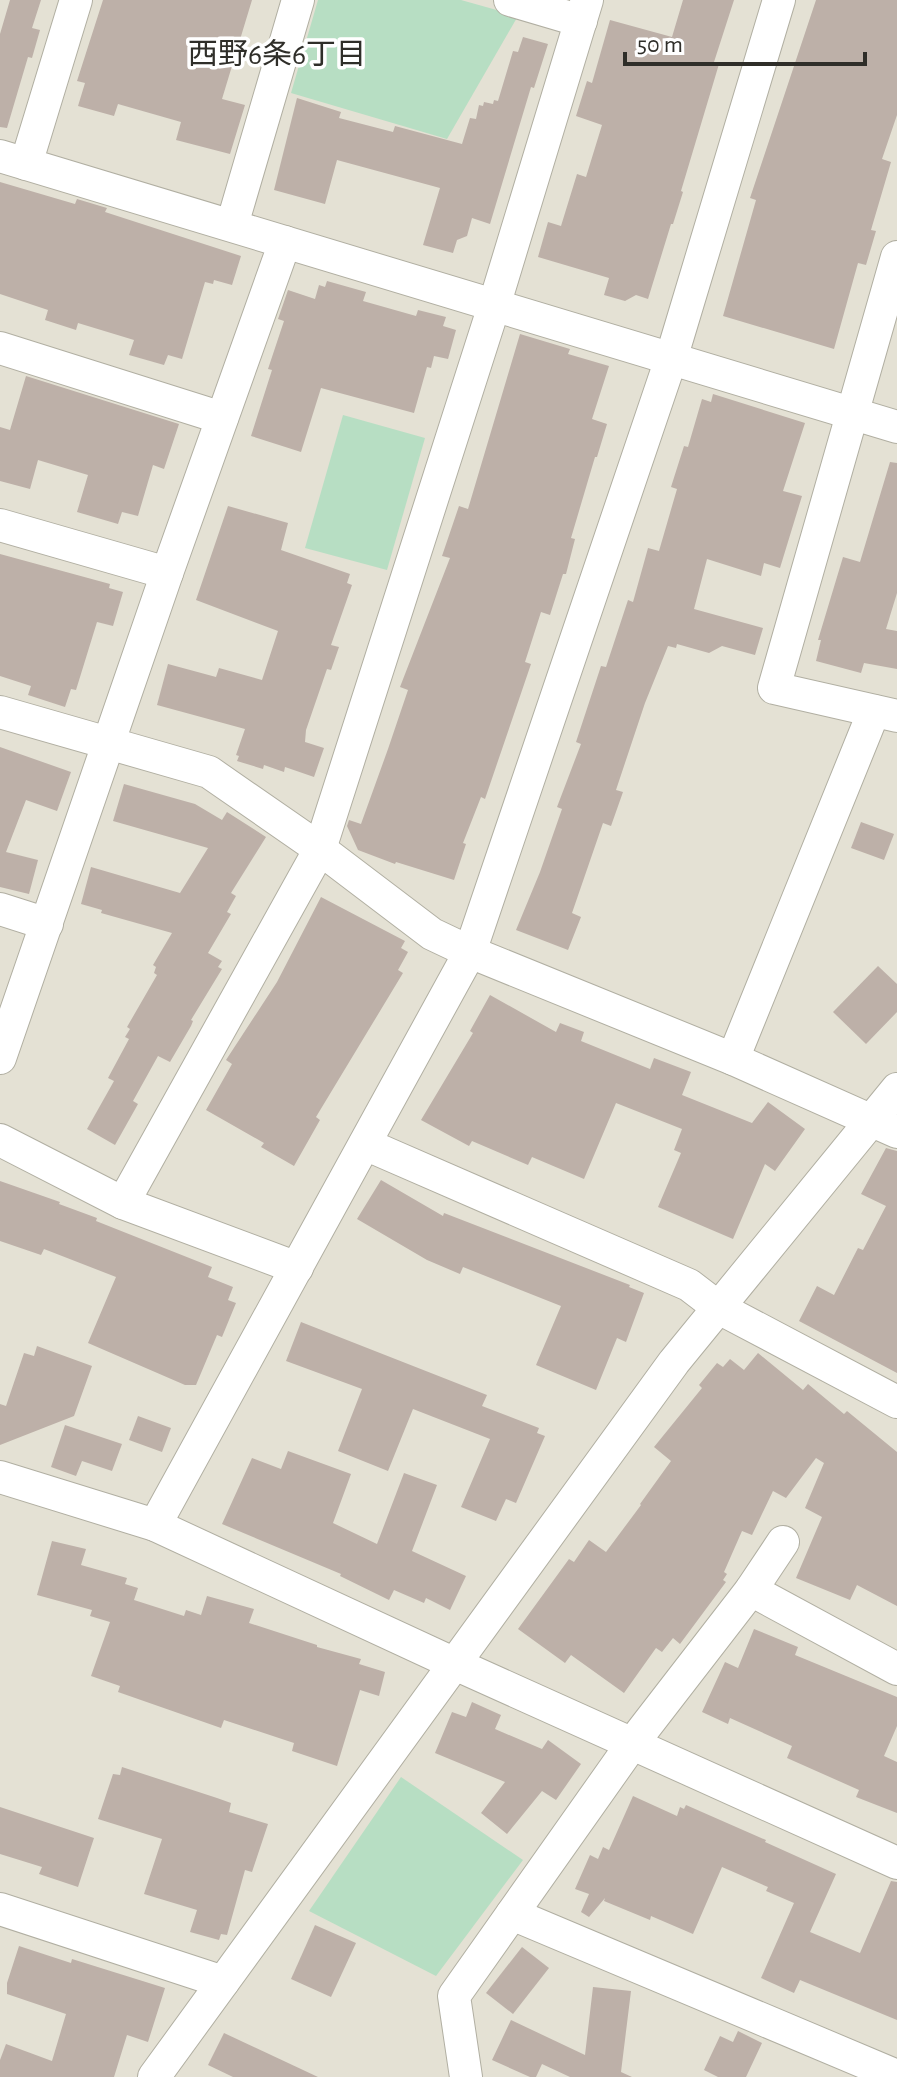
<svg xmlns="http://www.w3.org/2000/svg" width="897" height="2077" font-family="'Alegreya Sans','Noto Sans JP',sans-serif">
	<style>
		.green { fill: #b7dec3 }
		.building { fill: #bdb0a8 }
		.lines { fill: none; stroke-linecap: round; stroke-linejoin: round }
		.minor-casing { stroke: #b1afa2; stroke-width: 34 }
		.minor { stroke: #fff; stroke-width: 32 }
		.labels { text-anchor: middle; stroke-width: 7; stroke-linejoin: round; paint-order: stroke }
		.neighbourhood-label { font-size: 30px; fill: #2f2e29; stroke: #fff }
	</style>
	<rect width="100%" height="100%" fill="#e4e1d4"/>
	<!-- green -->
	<g class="green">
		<polygon points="318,0 461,0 518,16 447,139 291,93"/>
		<polygon points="343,415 425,438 387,570 305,548"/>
		<polygon points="401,1777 523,1860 436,1976 309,1911"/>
	</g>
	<!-- building -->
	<g class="building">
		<polygon points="10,0 41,0 32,28 40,30 32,58 28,57 7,128 0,127 0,34"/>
		<polygon points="103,0 252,0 222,99 245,105 230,154 176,140 181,122 118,104 114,116 78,106 85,83 77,81"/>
		<polygon points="683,0 734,0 714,62 719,64 681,191 683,192 673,224 671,224 648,299 636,295 625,301 604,295 609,278 538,257 548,222 561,226 577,174 586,177 602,125 576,116 587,81 592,83 610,20 672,37"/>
		<polygon points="816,0 897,0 897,115 882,159 891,162 871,230 876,231 866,265 858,263 834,349 723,316 756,200 750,198"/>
		<polygon points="523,37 548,44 534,88 531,87 490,224 472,218 467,236 457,240 453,253 423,245 440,188 337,160 325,204 274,190 297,98 341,112 339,118 393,132 395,126 462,144 470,118 476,119 479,105 483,106 484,102 493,104 494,100 498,101 513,51 518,52"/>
		<polygon points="0,182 75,204 77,199 107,208 105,212 241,256 232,285 214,280 213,284 205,282 182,359 168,355 164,365 129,355 134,340 78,323 76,330 45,320 48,310 0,294"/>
		<polygon points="327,281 366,292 363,301 416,316 418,310 446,317 443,326 456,330 448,359 434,356 431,368 427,367 414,413 321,388 301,452 251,436 272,370 268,369 284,321 278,319 288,290 315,299 319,285 325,287"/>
		<polygon points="520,334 570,349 568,354 609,366 592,419 607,424 597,457 595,457 571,538 575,539 566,574 563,574 550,615 541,612 525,662 531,664 485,799 481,797 463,843 466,844 454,880 396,862 395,864 358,850 347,826 349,820 361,824 388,749 408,690 400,687 450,558 442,556 459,506 468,509"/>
		<polygon points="26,376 179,424 164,469 153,465 138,516 122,512 118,524 77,512 88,475 38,460 30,489 0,481 0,427 10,430"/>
		<polygon points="713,394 805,423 783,491 802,496 780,568 764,563 761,576 707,559 694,609 763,628 755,655 722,646 709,653 677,644 676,648 668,646 645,703 616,790 623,792 611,826 603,823 572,913 581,917 568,950 516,930 540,872 562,809 557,807 581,744 576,742 601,666 606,667 628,600 633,602 648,548 659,551 677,489 671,487 684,446 688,447 702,399 711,402"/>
		<polygon points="890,462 897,463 897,593 886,629 897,631 897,669 864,663 861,673 816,661 821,640 818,640 843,557 860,562"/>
		<polygon points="228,506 288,523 281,550 350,574 347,583 352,585 331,645 339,647 331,670 327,669 306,730 305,742 324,748 314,777 285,767 284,772 264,765 263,769 237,761 239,756 236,755 245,729 157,705 168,664 216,677 219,668 262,680 278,631 196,600"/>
		<polygon points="0,554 110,584 109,588 123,592 113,626 97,622 76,690 71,689 65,707 28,695 31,686 0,676"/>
		<polygon points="0,747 71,772 57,811 26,800 6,852 38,860 29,894 0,887"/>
		<polygon points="124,784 195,804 222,820 227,812 266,837 231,893 236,896 227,912 231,914 208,953 222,961 218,967 222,969 191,1020 193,1021 191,1026 170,1062 158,1056 133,1101 138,1104 115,1145 87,1129 114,1081 108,1078 129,1039 125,1037 130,1029 127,1027 157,975 154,973 156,967 153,965 172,933 101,913 102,910 81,904 91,867 180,893 208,848 113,821"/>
		<polygon points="861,822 894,834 884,860 851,848"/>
		<polygon points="321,897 405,941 401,948 408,952 398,970 403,973 316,1117 320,1120 294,1166 261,1147 264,1143 206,1110 232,1064 226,1060 277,982"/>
		<polygon points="878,966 897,984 897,1012 866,1044 833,1012"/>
		<polygon points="490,995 556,1032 560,1023 584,1032 581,1041 650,1069 654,1058 691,1072 682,1095 752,1123 768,1102 805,1129 775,1171 765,1164 733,1239 658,1207 681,1153 674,1150 682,1129 616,1103 584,1179 532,1157 528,1165 472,1141 469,1146 421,1120 473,1033 470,1031"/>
		<polygon points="886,1148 897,1151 897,1373 799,1321 817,1286 834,1295 858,1248 863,1250 886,1206 861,1194"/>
		<polygon points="381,1180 443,1216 444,1213 630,1285 629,1287 644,1293 626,1342 617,1338 596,1390 536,1365 561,1306 463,1267 460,1274 427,1260 357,1219"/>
		<polygon points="0,1181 60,1202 59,1204 97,1218 96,1221 212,1267 208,1277 233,1287 228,1300 236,1303 222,1337 217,1335 196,1385 185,1385 88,1343 116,1277 44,1249 41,1255 0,1241"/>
		<polygon points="301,1322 487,1395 482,1406 539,1428 537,1433 545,1436 516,1503 506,1499 496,1521 461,1507 490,1439 413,1409 388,1471 338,1451 362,1389 286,1361"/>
		<polygon points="37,1346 92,1366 74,1416 0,1445 0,1404 6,1406 24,1353 34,1356"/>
		<polygon points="758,1353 803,1390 808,1384 844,1414 847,1411 897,1452 897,1606 857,1585 850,1600 796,1578 822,1517 805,1508 824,1463 816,1458 786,1498 773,1491 752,1535 742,1531 724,1572 727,1574 723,1580 726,1582 680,1644 673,1638 662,1652 656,1648 624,1693 571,1655 565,1663 518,1629 569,1559 574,1562 589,1540 606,1552 641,1505 640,1504 671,1461 654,1447 702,1388 699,1385 717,1363 723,1367 730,1359 744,1370"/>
		<polygon points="138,1416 171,1428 162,1452 129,1440"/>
		<polygon points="65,1425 122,1444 112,1471 82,1461 76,1476 51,1467"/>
		<polygon points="288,1451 351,1474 333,1523 377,1544 404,1473 437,1485 412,1551 466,1576 450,1610 426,1598 424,1603 394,1590 389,1600 340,1576 341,1574 222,1524 252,1458 281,1469"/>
		<polygon points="52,1541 86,1549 81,1565 127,1578 125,1584 138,1588 134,1600 184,1616 186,1610 201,1615 207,1596 254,1609 249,1623 317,1645 317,1647 361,1659 359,1664 385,1672 379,1696 360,1690 337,1766 292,1751 294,1743 224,1720 221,1728 118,1692 120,1686 91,1676 110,1622 90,1616 92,1610 37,1595"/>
		<polygon points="754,1629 798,1647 795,1655 897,1697 897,1726 884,1756 897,1762 897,1813 856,1797 859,1790 787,1758 792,1746 730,1718 728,1724 702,1712 725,1662 738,1668"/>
		<polygon points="472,1702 501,1715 495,1729 542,1749 548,1740 581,1764 556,1800 542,1791 507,1834 481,1813 505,1782 435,1753 452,1712 466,1717"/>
		<polygon points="122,1767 217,1798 231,1803 229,1812 268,1824 252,1872 245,1870 227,1935 221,1934 219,1940 190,1932 197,1910 144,1894 162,1839 98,1819 113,1774 120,1775"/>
		<polygon points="633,1796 677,1816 680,1807 684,1809 686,1805 766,1840 765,1842 836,1874 810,1932 860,1953 891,1881 897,1882 897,2020 800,1980 794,1993 761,1978 794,1903 766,1891 768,1887 722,1867 693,1934 651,1916 650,1920 604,1901 605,1898 589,1917 581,1912 589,1894 575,1889 590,1855 598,1859 603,1847 609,1850"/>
		<polygon points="0,1807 94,1838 78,1887 39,1874 42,1867 0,1854"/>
		<polygon points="315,1925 356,1943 331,1997 291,1979"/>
		<polygon points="19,1946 71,1963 72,1959 165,1988 148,2042 127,2035 114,2077 0,2077 0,2060 6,2044 52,2061 66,2014 7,1994 7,1983"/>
		<polygon points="522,1947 549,1968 513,2014 486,1993"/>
		<polygon points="593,1987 631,1991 621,2072 632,2077 570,2077 542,2064 536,2077 530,2077 492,2060 511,2020 585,2055"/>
		<polygon points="738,2031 762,2043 746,2077 718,2077 704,2070 720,2036 733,2042"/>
		<polygon points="224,2033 318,2077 233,2077 208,2065"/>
	</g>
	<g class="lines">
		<!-- minor casing -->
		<g class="minor-casing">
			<g id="minor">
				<polyline points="510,0 581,21"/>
				<polyline points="0,156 897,427"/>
				<polyline points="26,164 76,0"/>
				<polyline points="232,225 298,0"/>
				<polyline points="897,257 774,688 897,716"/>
				<polyline points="0,348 222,418"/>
				<polyline points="0,525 167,573"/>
				<polyline points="0,712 209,772 320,849 432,934 470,952 733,1059 897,1132"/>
				<polyline points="0,909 47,924"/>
				<polyline points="0,1058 167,573 285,242"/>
				<polyline points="733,1059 874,711"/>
				<polyline points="0,1140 123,1203 297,1268"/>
				<polyline points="365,1144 689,1285 719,1308 897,1402"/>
				<polyline points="123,1203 320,849 494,306 587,0"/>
				<polyline points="0,1477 155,1525 455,1664 897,1863"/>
				<polyline points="155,1525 470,952 671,359 779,0"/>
				<polyline points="751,1590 897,1669"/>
				<polyline points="0,1909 223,1982"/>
				<polyline points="512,1914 897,2076"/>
				<polyline points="154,2077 674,1362 897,1089"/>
				<polyline points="466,2077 454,1996 632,1744 751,1590 783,1542"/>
			</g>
		</g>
		<!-- minor -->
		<use href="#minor" class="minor"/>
	</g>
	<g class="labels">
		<!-- neighbourhood labels -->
		<g class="neighbourhood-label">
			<text x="277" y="64">西野6条6丁目</text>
		</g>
	</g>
	<!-- scale -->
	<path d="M625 52v12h240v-12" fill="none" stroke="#2f2e29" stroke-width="4"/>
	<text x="637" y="52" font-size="24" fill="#2f2e29" stroke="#ffffff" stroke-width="6" paint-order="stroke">50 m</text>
</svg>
